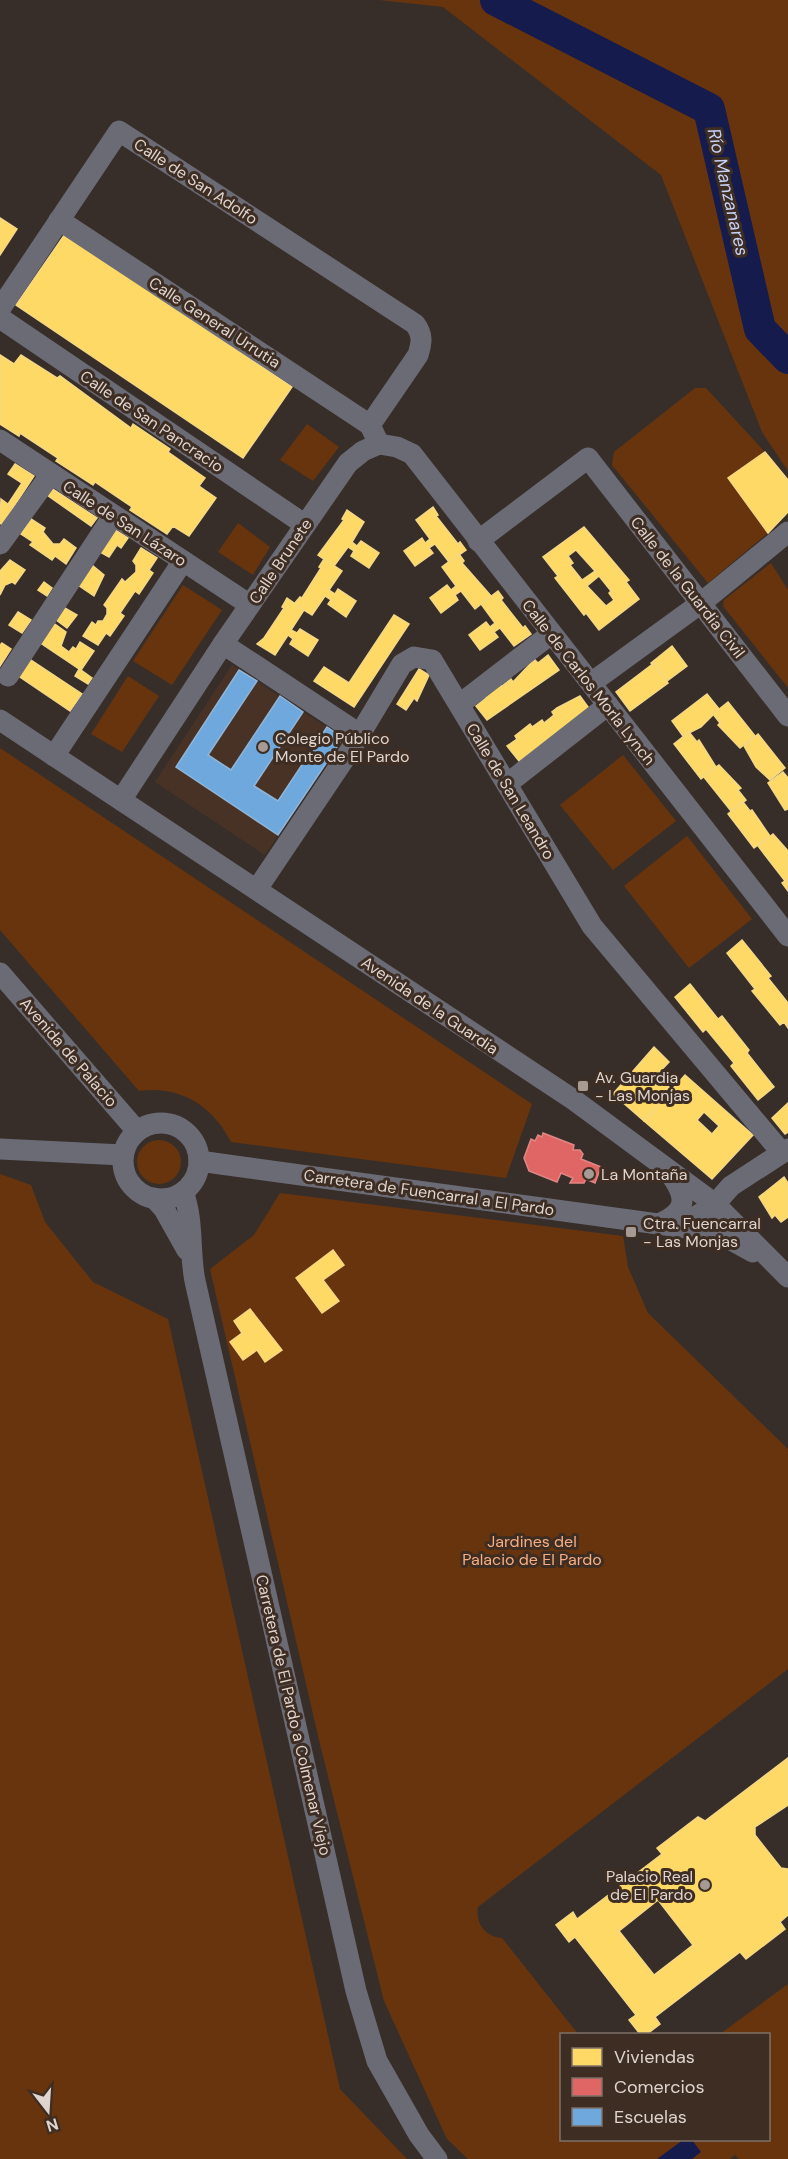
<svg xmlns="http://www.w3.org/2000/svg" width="788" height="2159" font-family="'DM Sans',sans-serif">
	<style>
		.built { fill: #483226 }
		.green { fill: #67340e }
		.water { fill: #151b4d }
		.homes { fill: #ffd966; stroke: #f5d885; stroke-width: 1.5; fill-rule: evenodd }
		.shops { fill: #e06666; stroke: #e08785; stroke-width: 1.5 }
		.schools { fill: #6fa8dc; stroke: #91b5d8; stroke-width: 1.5 }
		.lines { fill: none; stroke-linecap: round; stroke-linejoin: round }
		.river { stroke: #151b4d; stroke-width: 32 }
		.minor { stroke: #6b6b76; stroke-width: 21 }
		.poi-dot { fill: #a59a94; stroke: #3e2d23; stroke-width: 2 }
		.labels { text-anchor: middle; stroke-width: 6; stroke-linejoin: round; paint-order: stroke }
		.street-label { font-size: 16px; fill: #dfd4ce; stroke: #3e2d23 }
		.poi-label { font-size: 16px; fill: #dfd4ce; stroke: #3e2d23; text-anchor: start }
		.park-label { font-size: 16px; fill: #f8ae82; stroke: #3e2d23 }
		.water-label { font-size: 18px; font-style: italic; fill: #c7d2f7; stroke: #3e2d23 }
	</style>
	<rect width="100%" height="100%" fill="#382e29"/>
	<!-- built -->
	<polygon class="built" points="232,665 343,738 265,855 155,782"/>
	<!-- green -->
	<g class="green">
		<polygon points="379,0 788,0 788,471 762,432 661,175 443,7"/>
		<polygon points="695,388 706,388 765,452 728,479 768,533 708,583 612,465 614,452"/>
		<polygon points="307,424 339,447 313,481 280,460"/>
		<polygon points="238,523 270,547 253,575 218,552"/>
		<polygon points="771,563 788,590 788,688 723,606 724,600"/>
		<polygon points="183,585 222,610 172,685 133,661"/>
		<polygon points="128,676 159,696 122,752 91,734"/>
		<path d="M0,748L532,1104L506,1178L231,1142C213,1106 180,1085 139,1091L0,930Z"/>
		<polygon points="623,755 676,821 613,870 560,805"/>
		<polygon points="687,836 752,919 689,968 624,886"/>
		<circle cx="159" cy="1162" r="22"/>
		<polygon points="0,1174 31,1185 45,1222 93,1282 168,1319 340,2089 407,2159 0,2159"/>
		<path d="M280,1193L623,1236L628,1267L648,1313L788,1449V1669L478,1907C475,1924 486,1937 502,1938L578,2034H562V2140H768V2034H720L788,1984V2159H739L735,2155L730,2159H468L447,2139L384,2001L319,1740L210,1269L254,1235Z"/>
	</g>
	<!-- water -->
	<polygon class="water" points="683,2140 692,2140 701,2152 692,2159 657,2159"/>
	<!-- homes -->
	<g class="homes">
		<polygon points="0,218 17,229 0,255"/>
		<polygon points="65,234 292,387 243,458 16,305"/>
		<polygon points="0,355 14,364 21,355 57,378 60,376 131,428 133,424 170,449 168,452 205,478 199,486 216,498 189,536 173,526 167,534 130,510 132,507 95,482 93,485 56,461 58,458 20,433 19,436 0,424"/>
		<polygon points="765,452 788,480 788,512 768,533 728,478"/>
		<polygon points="15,464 34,476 13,508 8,504 22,483 8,474"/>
		<polygon points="51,488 97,518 91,526 47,495"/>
		<polygon points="1,499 13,508 2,525 0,523"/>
		<polygon points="433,507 438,515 436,516 458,544 460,542 466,550 449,562 435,544 429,548 433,553 415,566 404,551 422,538 425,543 430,539 416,520"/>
		<polygon points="347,510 364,522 352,542 357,546 361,541 379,553 369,568 351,556 354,551 348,547 334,566 318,555 344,520 342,519"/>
		<polygon points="31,519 45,528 43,532 53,544 60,544 64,539 76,548 66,564 55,556 52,560 30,545 33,542 21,534"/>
		<path d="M584,527L629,580L626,582L639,599L599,630L586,613L584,615L555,578L558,576L543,557ZM576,550L595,571L582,580L570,565L573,563L568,556ZM599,576L611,591L609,593L614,600L606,606L587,586Z"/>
		<polygon points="115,530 128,538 121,548 117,545 109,557 100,552"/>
		<polygon points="141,548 157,558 149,570 153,573 139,594 135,591 120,613 124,616 110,636 106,633 98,645 83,636 92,622 96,625 98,621 103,621 107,614 107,608 104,605 122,579 125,582 136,572 136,565 133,561"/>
		<polygon points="459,554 464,561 462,563 491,596 475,609 461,591 455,595 458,600 441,613 430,598 447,585 451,590 456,586 442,567"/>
		<polygon points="324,559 342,571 329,590 335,594 338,589 356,601 346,617 328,604 331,600 325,596 312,615 294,604 300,597 302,598 321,568 319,567"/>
		<polygon points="10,560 25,570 15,584 12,582 5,585 0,595 0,571"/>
		<polygon points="92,565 104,575 94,596 78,585"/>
		<polygon points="44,582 52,588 47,596 38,590"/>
		<polygon points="498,591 503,598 501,600 523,628 525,626 531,634 514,646 500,628 494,632 498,637 480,650 469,635 486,622 490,627 495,623 481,604"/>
		<polygon points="287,598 304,610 291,630 297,633 300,629 318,640 308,656 290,644 293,639 288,635 275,655 257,644 264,638 284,608 282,607"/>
		<polygon points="63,607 77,615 67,628 55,619"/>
		<polygon points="18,612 31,620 22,633 9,625"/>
		<polygon points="394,615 409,624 354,707 314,681 324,667 349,683"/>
		<polygon points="52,622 66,632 61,646 69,652 73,647 76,649 80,642 94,651 81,670 92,678 88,684 75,676 79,669 39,642"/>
		<polygon points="2,643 11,649 0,666 0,645"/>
		<polygon points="672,646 687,666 667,681 651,663"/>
		<polygon points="548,655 559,670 487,720 476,706 486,698 483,695 499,683 502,686 511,679 513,682 530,664 535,660 538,663"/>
		<polygon points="28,658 82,694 70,711 17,675"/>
		<polygon points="654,663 668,683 630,711 616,692"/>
		<polygon points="419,669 429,675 417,701 414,698 406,710 397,704"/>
		<polygon points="707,694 719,709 701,727 683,736 672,721"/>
		<polygon points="580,696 591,711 519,761 507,746 517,739 515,736 530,724 532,727 542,720 544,723 554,715 552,712 557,708"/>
		<polygon points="728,702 755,736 740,748 718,725 720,723 713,714"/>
		<polygon points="689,732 697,742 699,740 716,767 701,779 674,744"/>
		<polygon points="758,734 785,768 770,780 756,767 744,746"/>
		<polygon points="719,765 741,788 738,790 746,800 731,811 703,776"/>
		<polygon points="783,772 788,778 788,809 785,810 768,783"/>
		<polygon points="743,802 750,811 752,810 770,836 754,848 728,814"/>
		<polygon points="773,834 788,851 788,879 785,881 758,846"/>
		<polygon points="788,879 788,891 782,883"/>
		<polygon points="742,940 771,976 768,978 788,1003 788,1028 784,1022 780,1025 752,991 755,989 727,953"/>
		<polygon points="690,984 718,1019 722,1016 749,1050 747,1053 774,1087 758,1100 731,1066 734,1063 706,1029 703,1032 675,997"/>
		<polygon points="654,1047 669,1062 651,1081 655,1085 661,1079 669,1087 664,1093 668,1096 644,1121 613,1094"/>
		<path d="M685,1075L753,1135L712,1179L644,1121ZM704,1112L719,1126L712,1134L697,1120Z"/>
		<polygon points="788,1103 788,1132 785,1134 772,1118"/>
		<polygon points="784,1177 788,1183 788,1217 781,1222 775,1215 772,1218 759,1197"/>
		<polygon points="333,1250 344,1265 323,1280 339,1301 322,1313 296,1278"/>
		<polygon points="250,1309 282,1350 265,1362 257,1350 243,1360 230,1342 242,1333 234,1321"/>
		<path d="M788,1758V1805L755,1827V1835L781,1868L788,1869V1915L780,1922L785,1929L746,1959L740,1952L655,2017L660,2024L647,2034H640L629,2020L636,2015L575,1937L569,1942L556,1925L573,1912L577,1919L662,1854L657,1848L698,1817L705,1821ZM658,1900L693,1945L654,1975L619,1931Z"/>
	</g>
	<!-- shops -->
	<polygon class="shops" points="543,1133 574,1145 573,1150 580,1150 583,1154 581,1159 601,1167 595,1183 586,1179 584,1183 570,1183 573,1178 561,1173 557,1182 529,1171 524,1158 531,1139 535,1141 538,1135 542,1137"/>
	<!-- schools -->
	<polygon class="schools" points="239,670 257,681 208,755 231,770 280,696 303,712 254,786 278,801 327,727 343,738 278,835 176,767"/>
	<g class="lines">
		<!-- river -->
		<polyline class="river" points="496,0 709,109 760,329 788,358"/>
		<!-- minor -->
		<g class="minor">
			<polyline points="59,220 370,425"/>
			<path d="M0,309L119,131L415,324C423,335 422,342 418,355L370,425L379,444"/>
			<polyline points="0,318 304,524"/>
			<polyline points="0,440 250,605"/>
			<polyline points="379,444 397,447 412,454 788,936"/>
			<polyline points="478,541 588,458 788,716"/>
			<polyline points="0,544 51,474"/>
			<polyline points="223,644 361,735"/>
			<polyline points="8,676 113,516"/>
			<polyline points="591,683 701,603 788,532"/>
			<polyline points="460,704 551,634"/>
			<polyline points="0,720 574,1100 715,1204 788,1277"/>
			<polyline points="54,756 183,561"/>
			<polyline points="507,784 608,705"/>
			<polyline points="121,800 223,644 348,463 363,451 379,444"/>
			<polyline points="257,889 351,749 402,664 414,657 432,660 592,926 782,1153"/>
			<polyline points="0,973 137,1131"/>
			<circle cx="161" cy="1161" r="38"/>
			<polyline points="0,1149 123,1155"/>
			<polyline points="199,1161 680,1227 726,1237 753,1252"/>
			<path d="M183,1192C194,1220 189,1252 195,1281L356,1991L377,2061L419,2135L437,2159"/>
			<polyline points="154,1198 164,1209 187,1250"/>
			<path d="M659,1224C690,1210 686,1196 669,1172"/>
			<polyline points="680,1227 715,1204 731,1186 788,1149"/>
		</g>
	</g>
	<!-- markers -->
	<g class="poi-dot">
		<circle cx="263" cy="747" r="6"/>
		<rect x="577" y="1080" width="12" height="12" rx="3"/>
		<circle cx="589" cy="1174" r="6"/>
		<rect x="625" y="1226" width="12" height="12" rx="3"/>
		<circle cx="705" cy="1885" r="6"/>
	</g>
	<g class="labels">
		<!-- street labels -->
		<g class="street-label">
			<text transform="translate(196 181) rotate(33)" y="6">Calle de San Adolfo</text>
			<text transform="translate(215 322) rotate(33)" y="6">Calle General Urrutia</text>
			<text transform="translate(152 421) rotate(34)" y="6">Calle de San Pancracio</text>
			<text transform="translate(125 523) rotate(33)" y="6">Calle de San Lázaro</text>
			<text transform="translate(280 561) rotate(-56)" y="6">Calle Brunete</text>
			<text transform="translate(688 587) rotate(52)" y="6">Calle de la Guardia Civil</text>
			<text transform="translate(589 682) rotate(52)" y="6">Calle de Carlos Morla Lynch</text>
			<text transform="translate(511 791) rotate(59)" y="6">Calle de San Leandro</text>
			<text transform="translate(430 1005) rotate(34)" y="6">Avenida de la Guardia</text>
			<text transform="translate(69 1052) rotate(49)" y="6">Avenida de Palacio</text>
			<text transform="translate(429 1192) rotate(8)" y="6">Carretera de Fuencarral a El Pardo</text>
			<text transform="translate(294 1715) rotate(77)" y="6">Carretera de El Pardo a Colmenar Viejo</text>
		</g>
		<!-- poi labels -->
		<g class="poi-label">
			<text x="275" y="744">Colegio Público<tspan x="275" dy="18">Monte de El Pardo</tspan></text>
			<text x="595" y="1083">Av. Guardia<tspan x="595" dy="18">- Las Monjas</tspan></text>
			<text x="601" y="1180">La Montaña</text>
			<text x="643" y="1229">Ctra. Fuencarral<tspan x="643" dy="18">- Las Monjas</tspan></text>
			<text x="693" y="1882" text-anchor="end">Palacio Real<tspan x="693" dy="18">de El Pardo</tspan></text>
		</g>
		<!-- park labels -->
		<g class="park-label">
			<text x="532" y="1547">Jardines del<tspan x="532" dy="18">Palacio de El Pardo</tspan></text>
		</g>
		<!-- water labels -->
		<g class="water-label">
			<text transform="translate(728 192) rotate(77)" y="6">Río Manzanares</text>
		</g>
	</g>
	<!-- legend -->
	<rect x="560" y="2033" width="210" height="108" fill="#3e2d23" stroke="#7e7067" stroke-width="1.5"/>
	<rect x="572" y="2048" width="30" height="18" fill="#ffd966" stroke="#7e7067" stroke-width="1.5"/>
	<text x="614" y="2063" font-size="18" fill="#dfd4ce">Viviendas</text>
	<rect x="572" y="2078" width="30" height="18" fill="#e06666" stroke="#7e7067" stroke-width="1.5"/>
	<text x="614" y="2093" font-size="18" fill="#dfd4ce">Comercios</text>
	<rect x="572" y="2108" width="30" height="18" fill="#6fa8dc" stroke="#7e7067" stroke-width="1.5"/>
	<text x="614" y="2123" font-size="18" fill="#dfd4ce">Escuelas</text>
	<!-- north arrow -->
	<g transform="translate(48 2111) rotate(163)" stroke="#3e2d23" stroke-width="4.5" paint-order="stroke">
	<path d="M0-4.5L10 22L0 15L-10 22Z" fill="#dfd4ce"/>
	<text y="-9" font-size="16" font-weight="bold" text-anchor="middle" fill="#dfd4ce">N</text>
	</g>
</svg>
